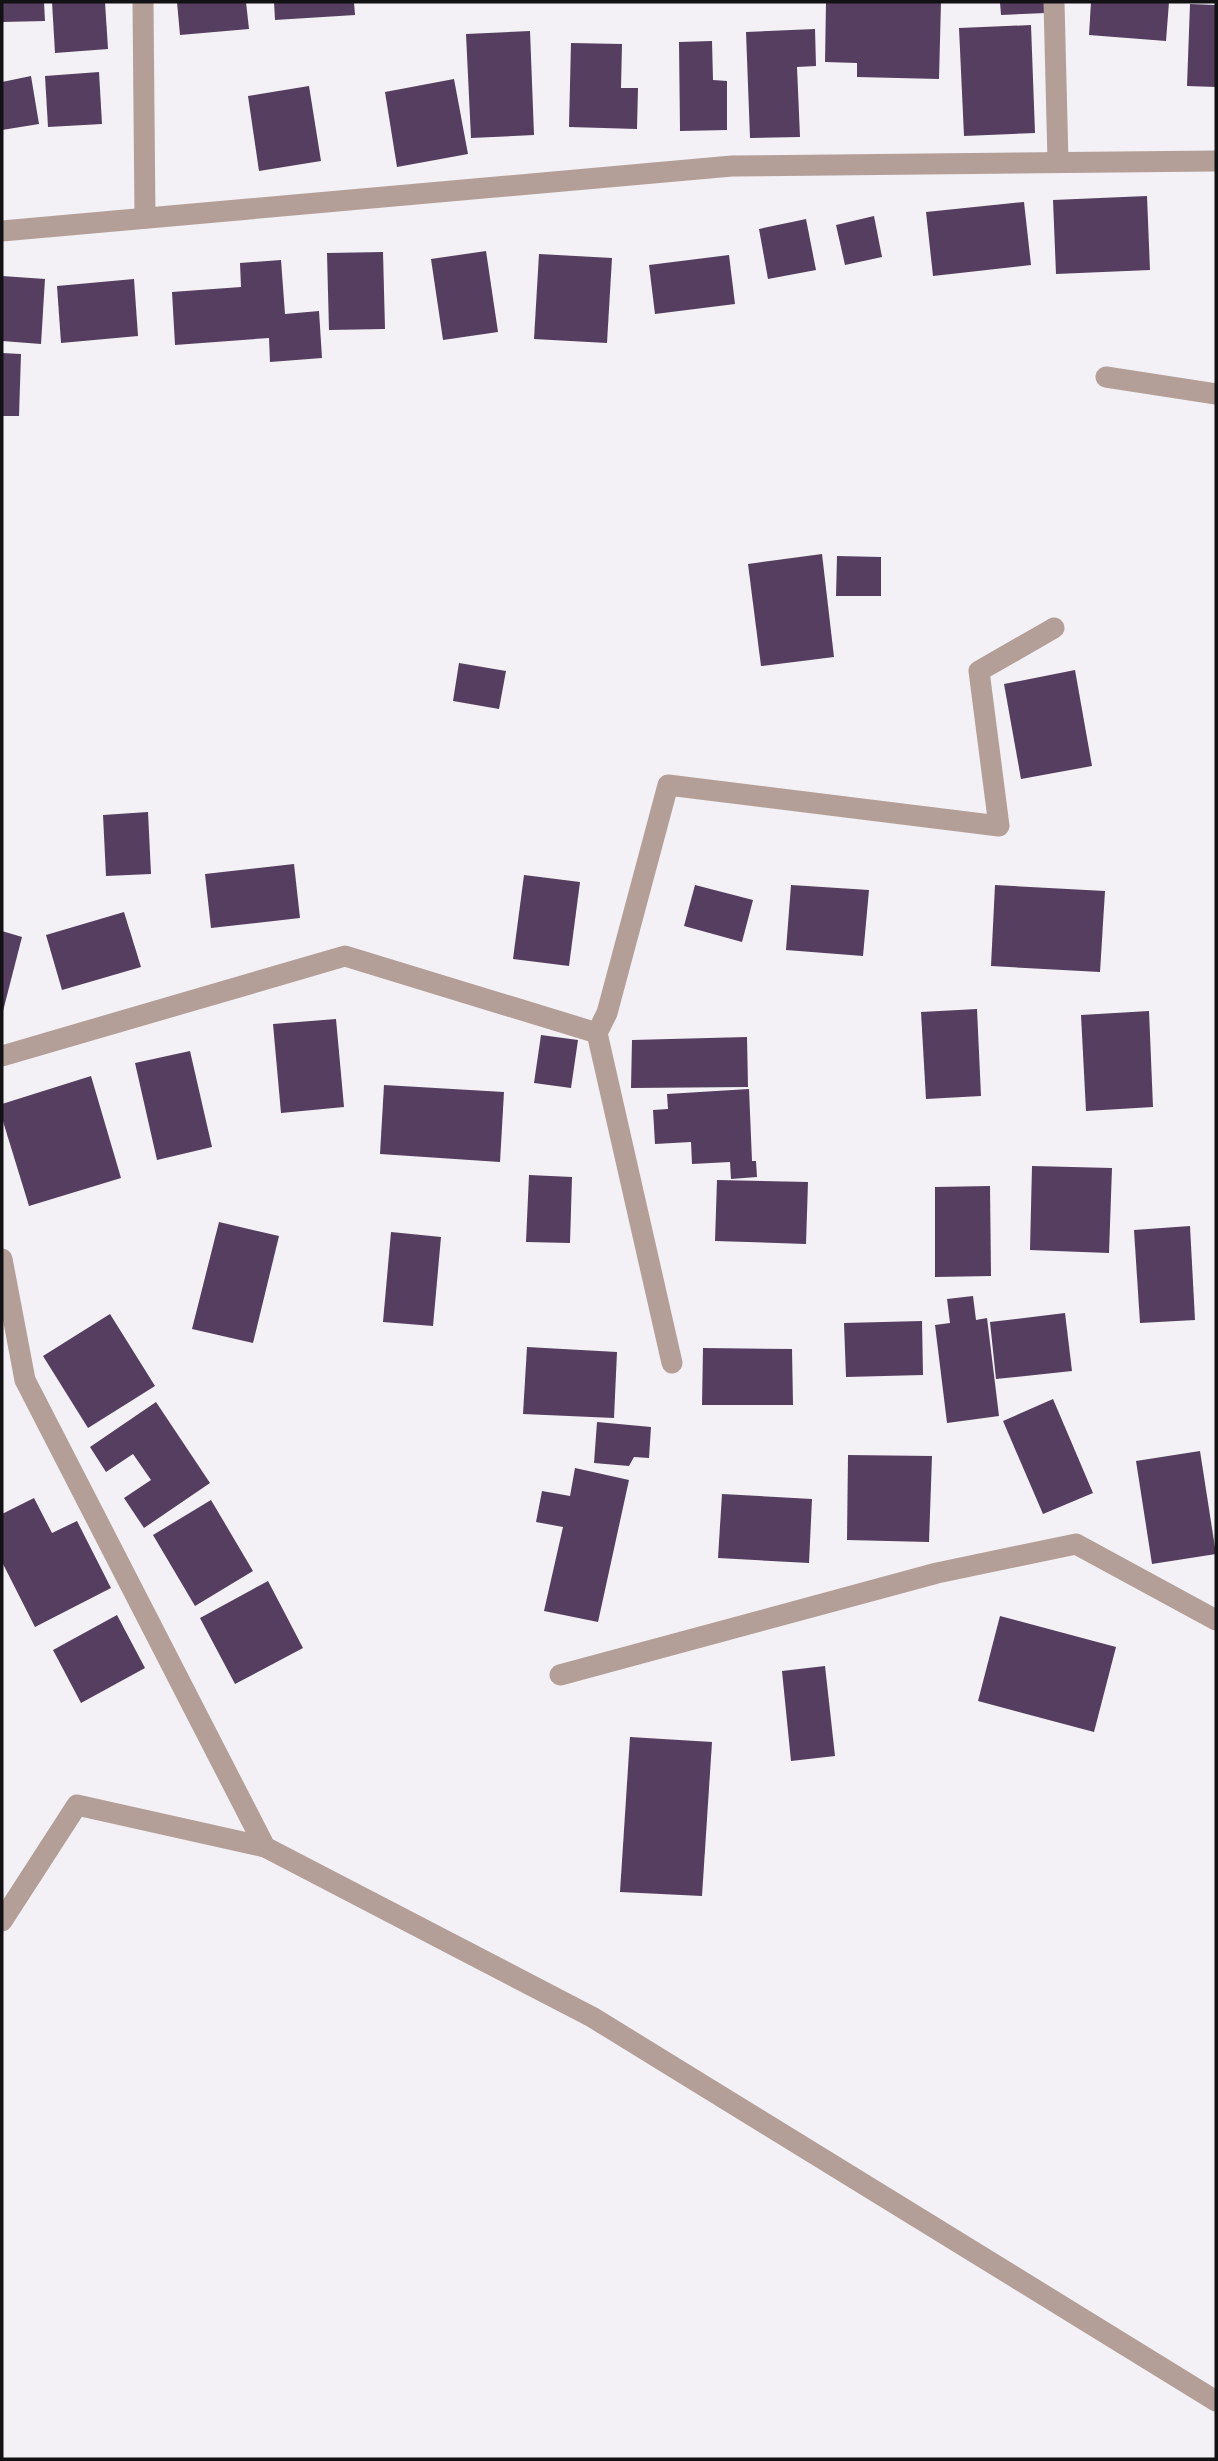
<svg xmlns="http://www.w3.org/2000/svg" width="1218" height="2461" font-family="Quicksand,sans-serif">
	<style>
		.building { fill: #553e5f }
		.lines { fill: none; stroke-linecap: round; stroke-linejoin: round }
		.street { stroke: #b49e98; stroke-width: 21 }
	</style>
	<rect width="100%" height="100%" fill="#f3f1f5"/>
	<!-- building -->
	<g class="building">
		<polygon points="2,2 44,2 45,21 2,22"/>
		<polygon points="52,2 105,2 108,49 55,53"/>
		<polygon points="177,2 246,2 249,29 180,35"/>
		<polygon points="274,2 354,2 355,15 275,20"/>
		<polygon points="826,2 941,2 939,79 857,77 857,63 825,62"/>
		<polygon points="1000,2 1045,2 1046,13 1001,15"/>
		<polygon points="1091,2 1169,2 1166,41 1089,35"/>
		<polygon points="1190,4 1216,5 1216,87 1187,86"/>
		<polygon points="1031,25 1035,133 964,136 959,28"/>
		<polygon points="815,29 816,66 797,67 800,137 750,138 746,32"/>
		<polygon points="530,31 534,135 471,138 466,34"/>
		<polygon points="712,41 713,80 727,81 727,130 680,131 679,42"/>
		<polygon points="571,43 622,44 621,88 638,88 637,129 569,127"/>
		<polygon points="99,72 102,124 48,127 45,76"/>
		<polygon points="31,76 39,124 2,130 2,82"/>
		<polygon points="454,79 468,154 397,167 385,92"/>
		<polygon points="309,86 321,161 259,171 248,96"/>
		<polygon points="1147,196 1150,270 1056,274 1053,200"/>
		<polygon points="1024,202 1031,265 933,276 926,212"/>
		<polygon points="874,216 882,257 845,265 836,225"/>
		<polygon points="806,219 816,270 768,279 759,229"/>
		<polygon points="486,251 498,332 443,340 431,259"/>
		<polygon points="383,252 385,329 329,330 327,253"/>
		<polygon points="539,254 612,258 607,343 534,339"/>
		<polygon points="729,255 735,304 655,314 649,265"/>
		<polygon points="281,260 285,314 319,311 322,358 270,362 269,338 175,345 172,292 241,287 240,263"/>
		<polygon points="2,276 45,279 41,344 2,341"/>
		<polygon points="134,279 138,336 61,343 57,286"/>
		<polygon points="2,353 21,354 19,416 2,416"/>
		<polygon points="822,554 834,657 761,666 748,564"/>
		<polygon points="837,556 881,557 881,596 836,596"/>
		<polygon points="459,663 506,671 499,709 453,701"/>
		<polygon points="1075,670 1092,766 1021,779 1004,684"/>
		<polygon points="148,812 151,874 106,876 103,815"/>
		<polygon points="294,864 300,918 211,928 205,874"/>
		<polygon points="524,875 580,882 569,966 513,959"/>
		<polygon points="695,885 753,900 742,942 684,926"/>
		<polygon points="791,885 869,890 863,956 786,950"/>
		<polygon points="995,885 1105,891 1100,972 991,966"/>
		<polygon points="124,912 141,967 62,990 46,935"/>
		<polygon points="2,931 22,937 3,1011 2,1010"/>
		<polygon points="977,1009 981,1096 926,1099 921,1012"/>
		<polygon points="1149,1011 1153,1107 1086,1111 1081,1015"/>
		<polygon points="336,1019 344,1107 281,1113 273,1024"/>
		<polygon points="541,1035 578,1040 571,1088 534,1083"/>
		<polygon points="747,1037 748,1087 631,1088 632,1040"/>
		<polygon points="190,1051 212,1147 157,1160 135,1063"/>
		<polygon points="91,1076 121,1178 29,1206 2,1118 2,1104"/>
		<polygon points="384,1085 504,1092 500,1162 380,1154"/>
		<polygon points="749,1089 752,1161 756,1161 757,1177 731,1179 730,1162 692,1164 691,1142 655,1144 653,1110 668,1109 667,1094"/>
		<polygon points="1032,1166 1112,1168 1109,1253 1030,1250"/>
		<polygon points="529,1175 572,1177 570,1243 526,1242"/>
		<polygon points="717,1180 808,1182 806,1244 715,1241"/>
		<polygon points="990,1186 991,1276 935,1277 935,1187"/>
		<polygon points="219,1222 279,1236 253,1343 192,1329"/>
		<polygon points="1190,1226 1195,1320 1140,1323 1134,1230"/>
		<polygon points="391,1232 441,1237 433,1326 383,1322"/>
		<polygon points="973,1296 976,1320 987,1318 999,1416 947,1423 935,1325 950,1323 947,1299"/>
		<polygon points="1065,1313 1072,1371 996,1379 990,1322"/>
		<polygon points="110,1314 155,1386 88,1428 43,1356"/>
		<polygon points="922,1321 923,1375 846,1377 844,1323"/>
		<polygon points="527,1347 617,1352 614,1418 523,1414"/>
		<polygon points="703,1348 792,1349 793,1405 702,1405"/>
		<polygon points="1053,1399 1093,1493 1043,1514 1003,1421"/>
		<polygon points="156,1402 210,1483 144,1528 124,1498 151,1480 133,1454 106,1472 90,1447"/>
		<polygon points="597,1422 651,1427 649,1458 634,1457 629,1466 594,1463"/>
		<polygon points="1200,1451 1216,1554 1152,1564 1136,1461"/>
		<polygon points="848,1455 932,1456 929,1542 847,1540"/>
		<polygon points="575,1468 629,1480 598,1622 544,1611 563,1527 536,1522 542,1491 570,1496"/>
		<polygon points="722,1494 812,1499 809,1563 718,1558"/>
		<polygon points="34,1498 52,1533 77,1521 111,1588 35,1627 2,1562 2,1514"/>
		<polygon points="211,1500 253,1571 195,1606 153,1535"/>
		<polygon points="268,1581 303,1648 235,1684 200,1618"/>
		<polygon points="117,1615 145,1668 81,1703 53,1650"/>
		<polygon points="1000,1616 1116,1647 1094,1732 978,1701"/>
		<polygon points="825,1666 835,1756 791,1761 782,1671"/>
		<polygon points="630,1737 712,1742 702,1896 620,1892"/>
	</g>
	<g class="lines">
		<!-- street -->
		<g class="street">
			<polyline points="143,2 145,218"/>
			<polyline points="1054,2 1058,162"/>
			<polyline points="2,231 732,166 1216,161"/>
			<polyline points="1106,377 1216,394"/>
			<polyline points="597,1033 607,1013 668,785 999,826 979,671 1054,628"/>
			<polyline points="2,1056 345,956 597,1033 672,1363"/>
			<polyline points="2,1259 25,1380 265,1847 592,2017 1216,2401"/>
			<polyline points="560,1675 937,1573 1076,1544 1216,1620"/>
			<polyline points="2,1921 77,1805 265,1847"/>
		</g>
	</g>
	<!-- border -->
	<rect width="1218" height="2461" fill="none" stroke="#121113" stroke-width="7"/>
</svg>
